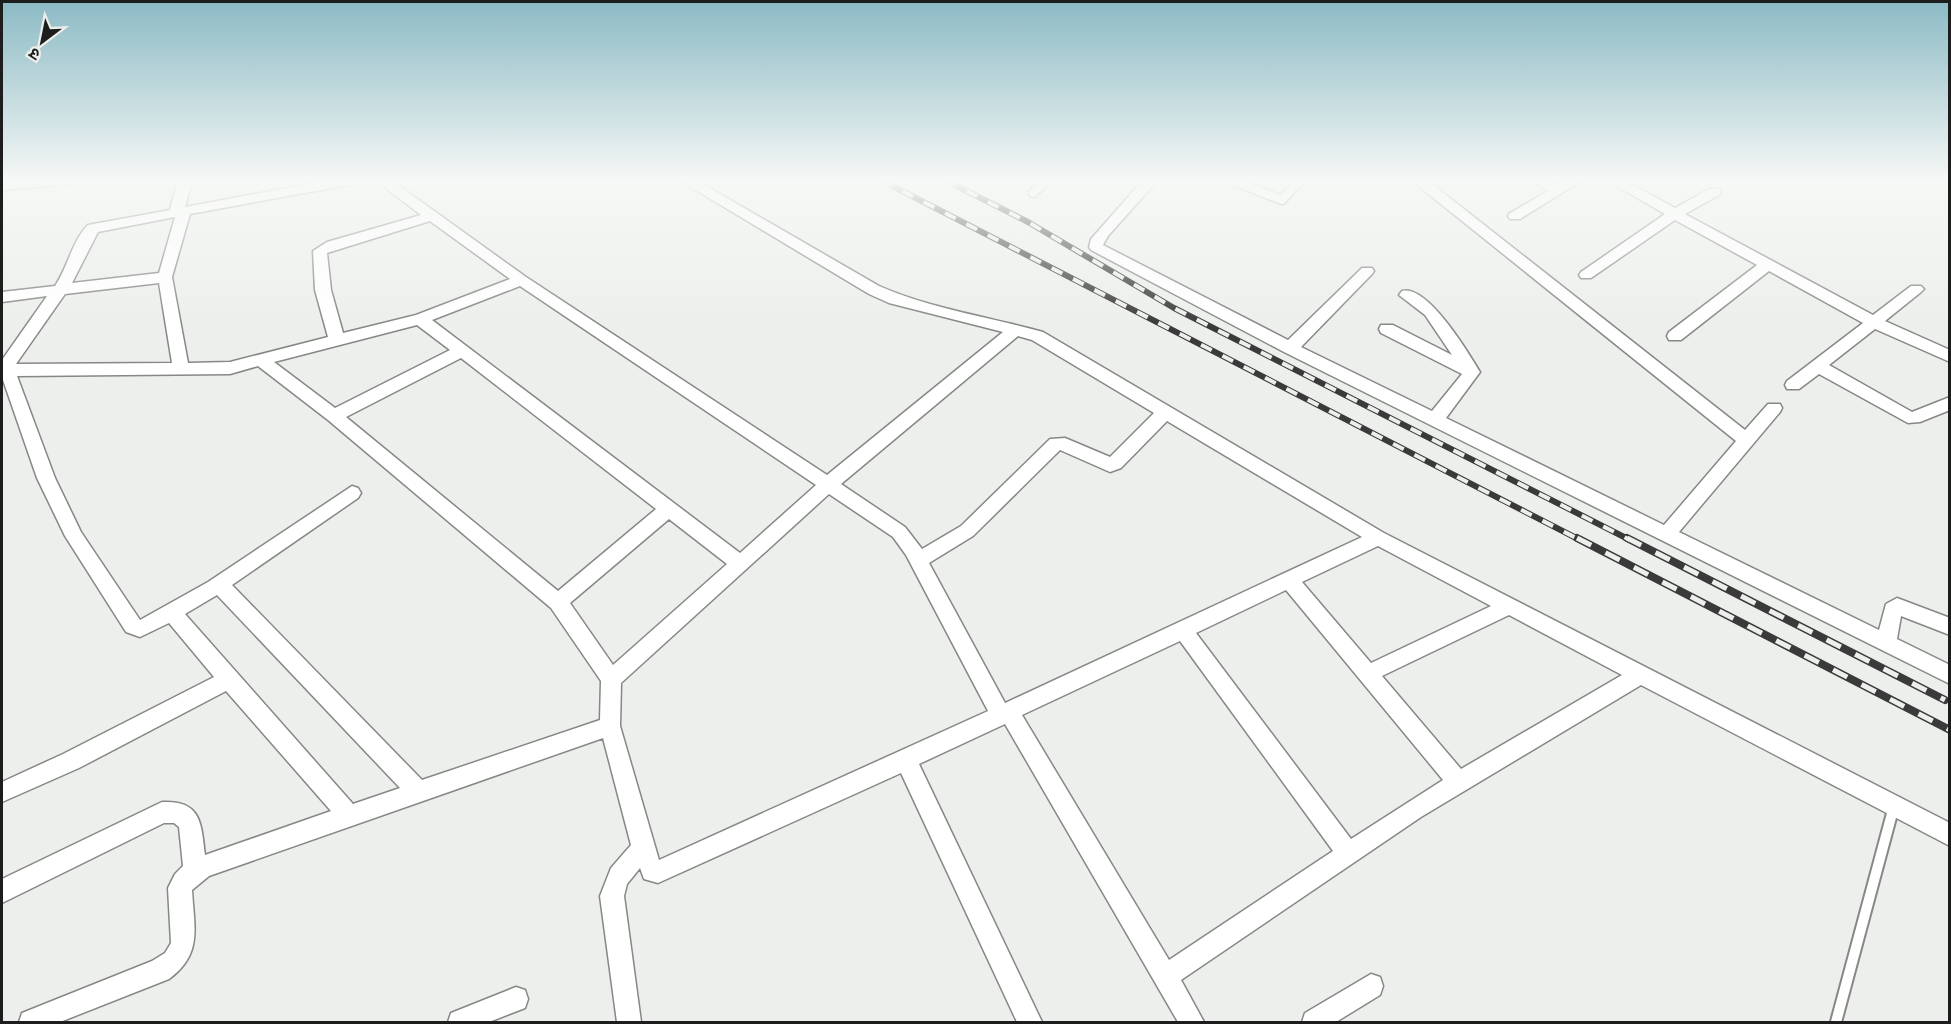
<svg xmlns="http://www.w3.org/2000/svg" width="1951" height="1024" font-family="'Roboto Condensed','Noto Sans Devanagari',sans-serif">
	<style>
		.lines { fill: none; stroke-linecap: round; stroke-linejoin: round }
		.lane-far1-casing { stroke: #858884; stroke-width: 11 }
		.lane-casing { stroke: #858884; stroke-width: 14 }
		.street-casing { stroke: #858884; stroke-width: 3 }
		.lane-far1 { stroke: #fff; stroke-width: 8 }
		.lane { stroke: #fff; stroke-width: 10 }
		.street { fill: #fff; fill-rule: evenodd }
		.rail-far1-casing { stroke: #393a39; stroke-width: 6 }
		.rail-casing { stroke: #393a39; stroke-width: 8 }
		.rail-far1 { stroke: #ecefeb; stroke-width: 4; stroke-dasharray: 12; stroke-linecap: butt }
		.rail { stroke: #ecefeb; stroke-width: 5; stroke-dasharray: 16; stroke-linecap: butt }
	</style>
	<rect width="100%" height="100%" fill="#ecefeb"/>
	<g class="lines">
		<!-- lane-far1 casing -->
		<g class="lane-far1-casing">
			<g id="lane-far1">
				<polyline points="1231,180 1282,200 1300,180"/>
				<polyline points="1033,193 1048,180"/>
			</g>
		</g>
		<!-- lane casing -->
		<g class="lane-casing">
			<polyline id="lane" points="1836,1022 1894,806"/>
		</g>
		<!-- street casing -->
		<g class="street-casing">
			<g id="street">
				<polygon points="21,180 78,180 71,184 2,190 2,182"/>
				<path d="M178,180H192L185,207L330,180H361L354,184L190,214L172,277L188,363L230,362L328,337L315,290L313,251L327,242L421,215L375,180H391L526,277L827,475L1003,332L889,303L869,294L679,180H696L879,286C931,309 990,317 1043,332L1384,533L1950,823V846L1641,685L1421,817L1181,980L1204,1022H1178L1005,724L919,764L1042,1022H1017L901,773L658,883L644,879L640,868L627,884L624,896L641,1022H617L600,896L611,868L631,845L603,738L209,876L192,890C194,928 203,954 169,979L60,1022H19L22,1013L152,961L165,953L171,943L168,888L175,874L183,866L179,827L174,823H164L2,903V879L162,802C202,800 201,824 205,855L331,811L226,691L79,768L2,802V782L63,754L214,677L169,623L140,637L126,632L65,536L37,478L2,377V360L47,296L2,302V292L55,286C68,267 72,241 88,225L170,210ZM175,217L159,273L72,283L98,232ZM430,221L510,279L416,315L343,333L331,290L327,253ZM159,283L172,363L16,364L65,294ZM520,286L816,485L740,553L432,320ZM417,325L450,350L335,408L274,362ZM1018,336L1032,340L1154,413L1110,457L1065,438L1050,439L961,526L922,549L905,527L841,484ZM461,358L656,509L558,591L346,417ZM258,366L328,420L551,608L601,681L600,720L422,780L232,585L358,498L361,493L358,488L352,486L208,582L140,620L81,532L55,478L17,376L230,374ZM1167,421L1362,537L1005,703L929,563L973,536L1060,450L1110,472L1121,468ZM829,494L893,537L906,555L988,711L659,860L620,726L621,683ZM669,519L727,564L613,665L570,603ZM1378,546L1491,606L1371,663L1302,582ZM1286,590L1443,780L1351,839L1196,633ZM217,595L400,788L353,804L185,614ZM1509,615L1622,675L1461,769L1382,676ZM1180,641L1333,851L1169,960L1022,715Z"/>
				<path d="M1143,180H1158L1108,236L1103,245L1288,340L1362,268H1372L1374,271L1372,274L1301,347L1432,411L1462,374L1381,333L1379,329L1381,325H1393L1452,355L1425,315L1399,295L1402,291C1427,284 1468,352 1480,372L1446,418L1664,525L1736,441L1411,180H1427L1745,430L1768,404H1780L1782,408L1780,412L1679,532L1879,630L1886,604L1897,598L1950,618V635L1901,616L1897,639L1950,665V684L1284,352L1091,250L1089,247L1091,239Z"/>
				<polygon points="1532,180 1549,180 1558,185 1566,180 1583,180 1520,219 1510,219 1508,216 1510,213 1548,191"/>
				<polygon points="1606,180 1624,180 1675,208 1709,189 1719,189 1721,192 1719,195 1685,214 1873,315 1911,286 1921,286 1924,289 1921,292 1885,321 1950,350 1950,362 1875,329 1829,365 1912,412 1950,397 1950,410 1920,422 1908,423 1819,374 1799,389 1787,389 1785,385 1787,381 1863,323 1769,271 1681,340 1669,340 1667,336 1669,332 1757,265 1675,220 1591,278 1581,278 1579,275 1581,272 1665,214"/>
				<polygon points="1371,974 1380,977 1383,986 1380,995 1336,1022 1302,1022 1305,1013"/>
				<polygon points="516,987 525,990 528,999 525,1008 489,1022 448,1022 451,1013"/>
			</g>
		</g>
		<!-- lane-far1 -->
		<use href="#lane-far1" class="lane-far1"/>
		<!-- lane -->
		<use href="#lane" class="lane"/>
		<!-- street -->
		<use href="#street" class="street"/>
		<!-- rail-far1 casing -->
		<g class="rail-far1-casing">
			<g id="rail-far1">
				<polyline points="881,180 1580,540"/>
				<polyline points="945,180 1028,222 1174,308 1630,540"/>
			</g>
		</g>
		<!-- rail casing -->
		<g class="rail-casing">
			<g id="rail">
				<polyline points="1577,538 1950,730"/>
				<polyline points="1627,538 1945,700"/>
			</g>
		</g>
		<!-- rail-far1 -->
		<use href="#rail-far1" class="rail-far1"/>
		<!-- rail -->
		<use href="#rail" class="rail"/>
	</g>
	<!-- sky -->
	<linearGradient id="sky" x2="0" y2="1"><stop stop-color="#8bbac4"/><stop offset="0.56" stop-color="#f6f8f6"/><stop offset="1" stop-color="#f6f8f6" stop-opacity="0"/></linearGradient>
	<rect width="1951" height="324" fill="url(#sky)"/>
	<!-- border -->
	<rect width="1951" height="1024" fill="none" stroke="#1c1d1c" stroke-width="6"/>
	<!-- north arrow -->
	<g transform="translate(42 42) rotate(212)" stroke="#ecefeb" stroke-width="4.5" paint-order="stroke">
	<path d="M0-4.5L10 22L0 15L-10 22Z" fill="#1c1d1c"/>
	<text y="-9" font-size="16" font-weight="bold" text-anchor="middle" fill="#1c1d1c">उ</text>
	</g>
</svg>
